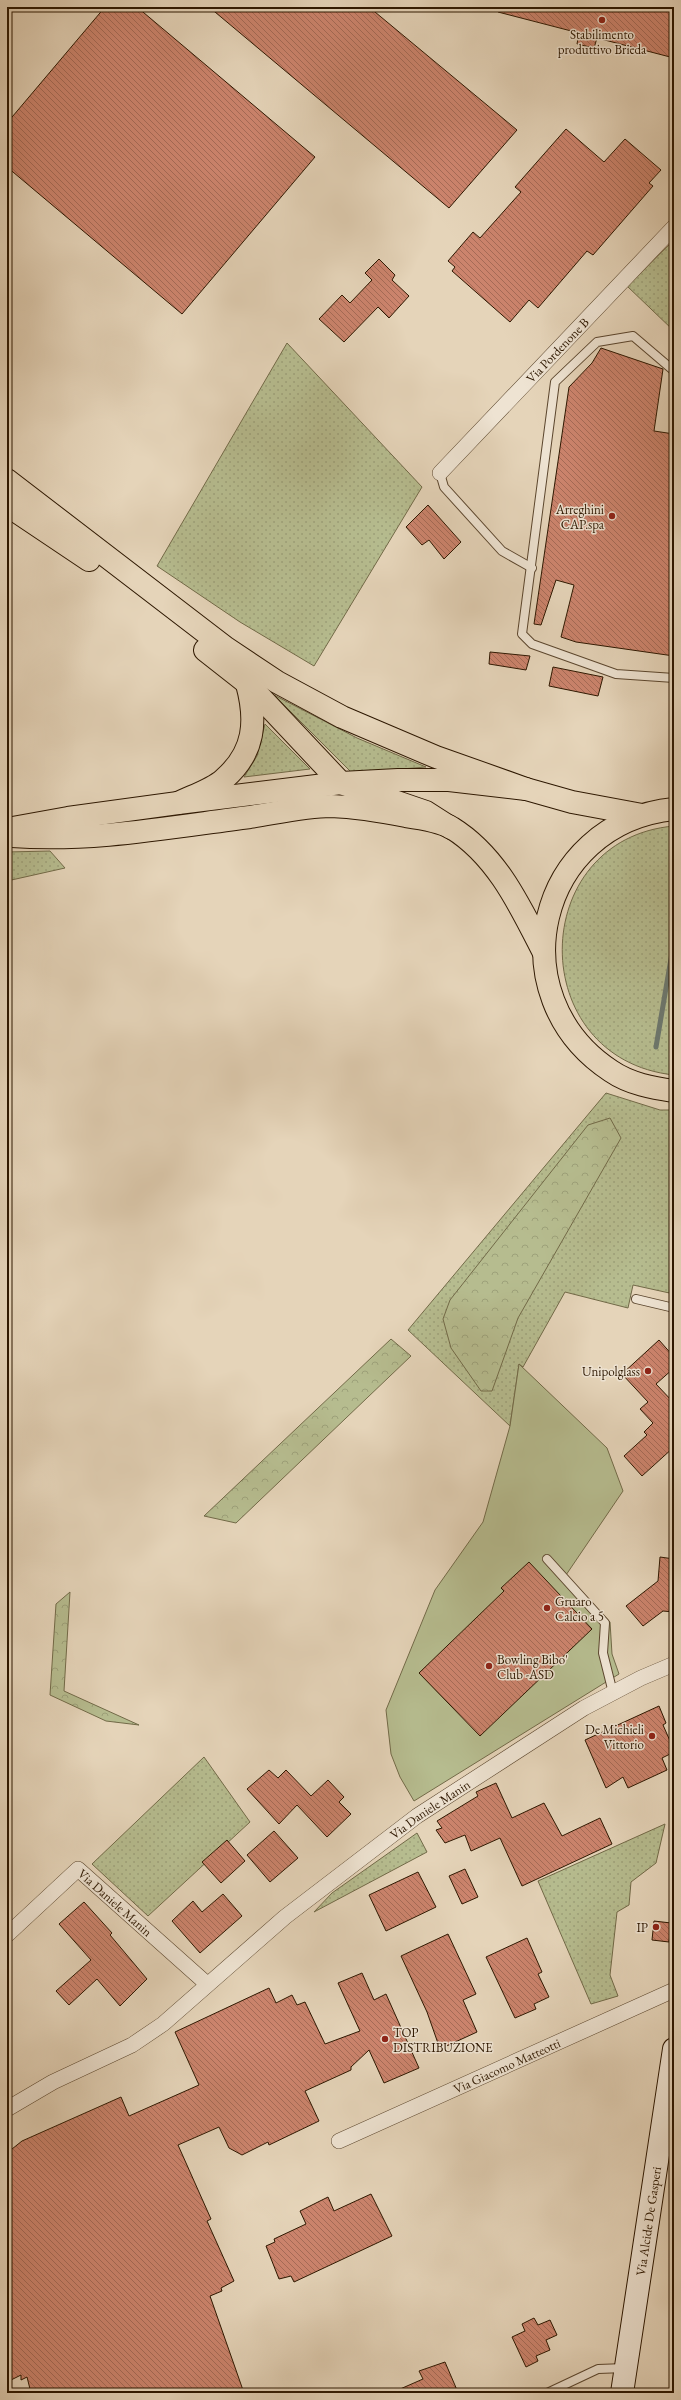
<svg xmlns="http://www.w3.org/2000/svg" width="681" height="2400" font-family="'EB Garamond',serif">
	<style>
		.grass { fill: url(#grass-dots); stroke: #726a48 }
		.forest { fill: url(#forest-crowns); stroke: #726a48 }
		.pitch { fill: #b6bc8f; stroke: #726a48 }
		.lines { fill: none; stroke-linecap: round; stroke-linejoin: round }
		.stream { stroke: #6d776d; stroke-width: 5 }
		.building { fill: url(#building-back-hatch); stroke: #2d1700 }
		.lane-casing { stroke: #5b462e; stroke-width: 10 }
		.street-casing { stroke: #5b462e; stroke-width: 16 }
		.secondary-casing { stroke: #2d1700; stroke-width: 24 }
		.primary-casing { stroke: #2d1700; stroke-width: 24 }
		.highway-casing { stroke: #2d1700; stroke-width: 24 }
		.lane { stroke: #eee3d2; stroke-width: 8 }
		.street { stroke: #eee3d2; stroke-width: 15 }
		.secondary { stroke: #eee3d2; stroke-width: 22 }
		.primary { stroke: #e5d4b9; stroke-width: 22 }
		.highway { stroke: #e5d4b9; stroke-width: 22 }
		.poi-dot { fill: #8f2418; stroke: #eee3d2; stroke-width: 1.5 }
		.labels { text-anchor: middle; stroke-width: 3; stroke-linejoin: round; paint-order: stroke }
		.poi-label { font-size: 13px; fill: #2d1700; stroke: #eee3d2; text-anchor: end }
		.street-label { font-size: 13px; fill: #2d1700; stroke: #eee3d2 }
	</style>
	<defs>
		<pattern id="grass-dots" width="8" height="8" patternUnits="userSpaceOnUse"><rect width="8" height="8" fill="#b6bc8f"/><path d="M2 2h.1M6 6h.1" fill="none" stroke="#9da17a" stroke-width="1.8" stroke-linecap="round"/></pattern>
		<pattern id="forest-crowns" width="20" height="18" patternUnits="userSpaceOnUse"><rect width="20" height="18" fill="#b6bc8f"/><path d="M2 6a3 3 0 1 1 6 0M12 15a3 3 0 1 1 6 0" fill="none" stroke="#9da17a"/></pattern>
		<pattern id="building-back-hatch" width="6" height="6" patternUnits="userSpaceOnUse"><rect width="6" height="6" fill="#cc846d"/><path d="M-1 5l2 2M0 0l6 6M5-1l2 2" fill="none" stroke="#a66b57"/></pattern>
	</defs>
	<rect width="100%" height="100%" fill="#e5d4b9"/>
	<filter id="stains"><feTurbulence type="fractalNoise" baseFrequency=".005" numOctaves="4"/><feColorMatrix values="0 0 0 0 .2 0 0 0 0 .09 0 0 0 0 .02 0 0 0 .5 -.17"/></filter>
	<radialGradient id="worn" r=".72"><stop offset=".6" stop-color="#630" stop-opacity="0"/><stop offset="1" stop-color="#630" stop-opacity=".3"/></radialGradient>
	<!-- grass -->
	<g class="grass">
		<polygon points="674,240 674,331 627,286"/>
		<polygon points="287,343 422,487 314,666 240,622 157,566"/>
		<polygon points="274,695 357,738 426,767 352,773"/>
		<polygon points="265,724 310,769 244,777 257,756"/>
		<path d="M674,826V1075C524,1059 526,839 674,826Z"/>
		<polygon points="50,851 65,868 7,881 7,852"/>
		<polygon points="606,1093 660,1110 674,1110 674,1294 633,1285 628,1308 565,1292 523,1367 519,1364 510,1426 408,1330"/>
		<polygon points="204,1757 250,1822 148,1916 92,1864"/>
		<polygon points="665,1824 656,1863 631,1882 629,1905 617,1912 610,1975 618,1996 591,2004 538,1881"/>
		<polygon points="417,1833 427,1852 314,1912 332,1893"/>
	</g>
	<!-- forest -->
	<g class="forest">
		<polygon points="610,1118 621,1138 518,1318 492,1391 481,1391 451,1348 443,1319 450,1300 588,1125"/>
		<polygon points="391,1339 411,1356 236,1523 204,1516"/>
		<polygon points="70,1592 64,1691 139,1725 106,1721 50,1695 56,1604"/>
	</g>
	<!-- pitch -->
	<polygon class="pitch" points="519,1364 607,1448 623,1491 566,1575 610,1622 612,1654 619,1674 414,1801 400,1777 391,1754 386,1710 435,1590 483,1522 510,1426"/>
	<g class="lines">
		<!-- stream -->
		<polyline class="stream" points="656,1047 674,941"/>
	</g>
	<!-- building -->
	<g class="building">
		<polygon points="105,7 137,7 315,157 182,314 7,167 7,123"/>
		<polygon points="209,7 369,7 517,130 449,208"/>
		<polygon points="498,7 674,7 674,58 597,38 594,48 577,44 579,33 498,12"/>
		<polygon points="566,129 604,162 625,139 661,170 649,183 653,186 593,255 587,251 538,308 529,300 510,322 452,271 455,267 448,261 473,232 480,238 521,192 515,187"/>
		<polygon points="379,259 395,275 392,280 409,296 389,318 378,307 344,342 319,319 342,295 350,303 372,280 365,273"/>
		<polygon points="601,348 663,369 654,431 674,434 674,656 576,642 561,637 574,585 556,580 541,625 534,624 569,387 592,363"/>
		<polygon points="428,505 461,542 444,559 429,540 422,545 406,527"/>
		<polygon points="490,652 530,656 526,670 489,664"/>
		<polygon points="553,667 603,677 598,696 549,686"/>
		<polygon points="659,1340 674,1357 674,1368 656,1384 674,1403 674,1447 642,1476 624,1456 647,1435 644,1432 653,1423 640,1409 648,1402 622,1374"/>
		<polygon points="660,1557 674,1559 674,1612 663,1611 643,1626 626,1606 658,1581"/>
		<polygon points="529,1562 592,1629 480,1736 419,1673 504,1591 501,1588"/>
		<polygon points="659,1706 666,1723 663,1725 674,1750 674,1752 662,1758 667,1770 628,1788 623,1777 606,1788 585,1740"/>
		<polygon points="269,1770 278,1778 286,1770 311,1796 328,1780 344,1797 339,1802 351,1814 327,1837 297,1805 279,1824 247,1789"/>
		<polygon points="496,1783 512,1818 544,1803 562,1836 600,1818 612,1844 522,1886 500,1838 471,1851 465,1835 445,1843 436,1830 442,1828 437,1821 478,1796 476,1792"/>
		<polygon points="274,1831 298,1858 270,1882 247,1855"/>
		<polygon points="227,1840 245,1861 221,1883 202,1862"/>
		<polygon points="465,1869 478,1897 462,1904 449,1876"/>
		<polygon points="418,1872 436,1907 386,1931 369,1895"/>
		<polygon points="223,1894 242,1916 200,1953 172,1921 193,1901 202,1912"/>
		<polygon points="84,1902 112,1933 110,1935 147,1979 120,2006 97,1979 69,2005 56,1991 91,1960 59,1924"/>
		<polygon points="654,1921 671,1923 669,1942 652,1940"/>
		<polygon points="448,1934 476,1994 463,2000 477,2032 440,2049 427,2012 401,1956"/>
		<polygon points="527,1938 542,1972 538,1974 549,1997 534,2004 536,2009 515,2018 486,1957"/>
		<polygon points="362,1973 374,2000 386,1994 419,2068 384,2083 369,2050 351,2067 351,2070 305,2091 319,2121 269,2145 268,2142 242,2155 229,2148 219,2127 178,2145 211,2219 207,2221 234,2281 221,2288 222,2291 210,2296 244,2393 31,2393 27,2377 21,2380 21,2375 7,2382 7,2153 22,2141 121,2097 129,2116 199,2085 175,2032 269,1988 276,2003 292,1995 297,2005 305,2002 325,2044 360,2031 338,1983"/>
		<polygon points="371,2194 392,2236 294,2282 291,2276 279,2279 266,2246 275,2242 274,2239 306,2224 300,2211 328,2197 334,2211"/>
		<polygon points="534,2318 538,2325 550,2320 557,2335 546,2340 550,2350 536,2356 538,2361 526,2367 512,2337 525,2331 522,2324"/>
		<polygon points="445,2362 457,2390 449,2393 391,2393 423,2379 419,2371"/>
	</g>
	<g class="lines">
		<!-- lane casing -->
		<g class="lane-casing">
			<g id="lane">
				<polyline points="674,371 633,336 597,342 555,382 522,634 532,644 616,674 674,678"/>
				<polyline points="440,473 444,487 502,551 532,568"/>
				<polyline points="636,1299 674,1308"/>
				<polyline points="547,1559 605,1623 603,1653 613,1693"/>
				<polyline points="547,2393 598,2369 625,2368"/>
			</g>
		</g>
		<!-- street casing -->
		<g class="street-casing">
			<g id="street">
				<path id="s1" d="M440,473L674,227"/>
				<path id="s2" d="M7,1935L78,1869L207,1984"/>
				<path id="s3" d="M7,2109L53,2082L132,2045L163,2024L285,1917L417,1816L584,1708L641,1678L674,1664"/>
				<path id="s4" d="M339,2141L674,1990"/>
			</g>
		</g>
		<!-- secondary casing -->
		<g class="secondary-casing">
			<g id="secondary">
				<path id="s5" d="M622,2393L674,2049"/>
			</g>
		</g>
		<!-- primary casing -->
		<g class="primary-casing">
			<g id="primary">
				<path d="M674,809C536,823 497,996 611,1071C630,1084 653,1088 674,1091"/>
				<polyline points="7,829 68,818 178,803 341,783 398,780 449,780 526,789 572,802 642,815"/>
				<path d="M12,836C92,842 171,827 250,817C276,813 305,806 331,806C356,807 381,811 406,816C420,818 440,821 452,828C497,856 520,906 543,951"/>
			</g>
		</g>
		<!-- highway casing -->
		<g class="highway-casing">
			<g id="highway">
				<polyline points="7,480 226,648 277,682 342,717 436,757 526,789"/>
				<polyline points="7,505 89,560"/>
				<polyline points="205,650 247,683 341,783 426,812 451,828"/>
				<path d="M178,803C192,796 212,790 224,779C255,752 257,721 247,684"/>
			</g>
		</g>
		<!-- lane -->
		<use href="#lane" class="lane"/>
		<!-- street -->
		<use href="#street" class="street"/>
		<!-- secondary -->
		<use href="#secondary" class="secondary"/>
		<!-- primary -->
		<use href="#primary" class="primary"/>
		<!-- highway -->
		<use href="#highway" class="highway"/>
	</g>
	<!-- markers -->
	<g class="poi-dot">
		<circle cx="602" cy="20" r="4"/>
		<circle cx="612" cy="516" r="4"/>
		<circle cx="648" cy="1371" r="4"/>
		<circle cx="547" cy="1608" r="4"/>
		<circle cx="489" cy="1666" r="4"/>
		<circle cx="652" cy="1736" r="4"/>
		<circle cx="656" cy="1927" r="4"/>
		<circle cx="385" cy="2039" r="4"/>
	</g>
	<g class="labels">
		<!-- poi labels -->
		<g class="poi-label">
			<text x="602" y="39" text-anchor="middle">Stabilimento<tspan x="602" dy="15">produttivo Brieda</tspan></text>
			<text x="604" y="514">Arreghini<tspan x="604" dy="15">CAP.spa</tspan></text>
			<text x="640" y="1376">Unipolglass</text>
			<text x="555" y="1606" text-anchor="start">Gruaro<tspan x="555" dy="15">Calcio a 5</tspan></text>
			<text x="497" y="1664" text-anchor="start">Bowling Bibo'<tspan x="497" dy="15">Club -ASD</tspan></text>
			<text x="644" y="1734">De Michieli<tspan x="644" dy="15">Vittorio</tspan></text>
			<text x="648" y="1932">IP</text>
			<text x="393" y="2037" text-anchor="start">TOP<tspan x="393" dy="15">DISTRIBUZIONE</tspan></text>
		</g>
		<!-- street labels -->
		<g class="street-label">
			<text dy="5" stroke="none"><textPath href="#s1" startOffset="170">Via Pordenone B</textPath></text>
			<text dy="5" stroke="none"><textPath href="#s3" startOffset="521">Via Daniele Manin</textPath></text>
			<text dy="5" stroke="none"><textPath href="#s2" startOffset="147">Via Daniele Manin</textPath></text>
			<text dy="5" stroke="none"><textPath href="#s4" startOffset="184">Via Giacomo Matteotti</textPath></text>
			<text dy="5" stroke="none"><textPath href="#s5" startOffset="174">Via Alcide De Gasperi</textPath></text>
		</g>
	</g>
	<!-- margin -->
	<rect width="681" height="2400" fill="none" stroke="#e5d4b9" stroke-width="24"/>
	<rect x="8" y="8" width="665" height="2384" fill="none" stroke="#2d1700" stroke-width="2"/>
	<rect x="12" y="12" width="657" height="2376" fill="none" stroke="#2d1700"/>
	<rect width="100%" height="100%" filter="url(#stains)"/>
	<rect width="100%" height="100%" fill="url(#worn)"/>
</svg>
